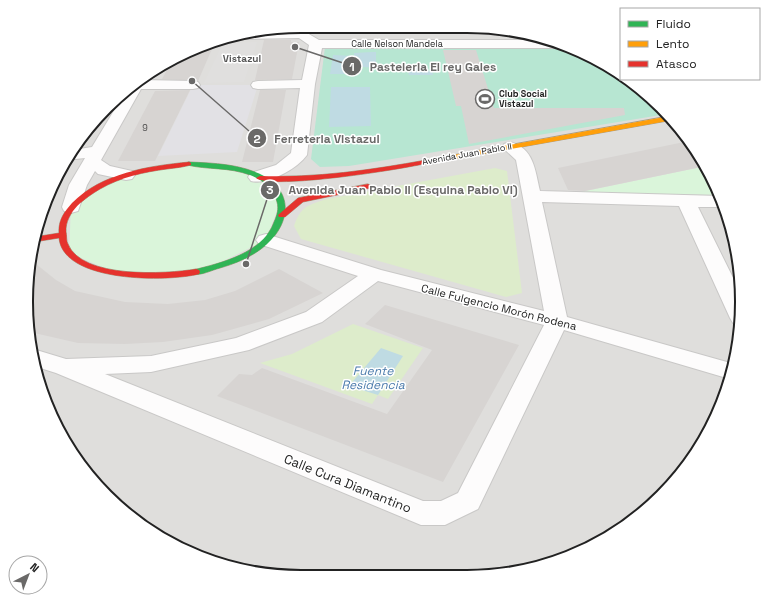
<svg xmlns="http://www.w3.org/2000/svg" width="768" height="603" font-family="'Space Grotesk',sans-serif">
	<style>
		.residential { fill: #dfdedc }
		.grass { fill: #ddeccb }
		.park { fill: #daf5da }
		.pitch { fill: #b7e6d2 }
		.parking { fill: #e0dfde }
		.plaza { fill: #e2e1e5 }
		.water { fill: #bfdbe3 }
		.building { fill: #d7d4d2 }
		.lines { fill: none; stroke-linecap: round; stroke-linejoin: round }
		.street-casing { stroke: #c9c8c7; stroke-width: 2 }
		.fast-casing { stroke: #a79c86; stroke-width: 1 }
		.slow-casing { stroke: #a79c86; stroke-width: 1 }
		.jam-casing { stroke: #a79c86; stroke-width: 1 }
		.street { fill: #fdfcfc; fill-rule: evenodd }
		.fast { fill: #30b455; fill-rule: evenodd }
		.slow { fill: #ff9f0a; fill-rule: evenodd }
		.jam { fill: #e5322d; fill-rule: evenodd }
		.labels { text-anchor: middle; stroke-width: 3; stroke-linejoin: round; paint-order: stroke }
		.far-street-label { font-size: 9px; fill: #222; stroke: #fff }
		.far-poi-label { font-size: 9px; font-weight: bold; fill: #222; stroke: #fff; text-anchor: start }
		.number-label { font-size: 9px; fill: #4f4e4e }
		.far-neighbourhood-label { font-size: 10px; font-weight: bold; fill: #555; stroke: #fff }
		.street-label { font-size: 11px; fill: #222; stroke: #fff }
		.water-label { font-size: 12px; font-style: italic; fill: #4a7aab; stroke: #fff }
		.near-street-label { font-size: 13px; fill: #222; stroke: #fff }
		.rim { fill: none; stroke: #222; stroke-width: 2 }
		.leader { fill: none; stroke: #6a6968; stroke-width: 1.5 }
		.callout-dot { fill: #6a6968; stroke: #fff; stroke-width: 1.5 }
		.mark-label { font-size: 12px; text-anchor: middle; font-weight: bold; fill: #fff }
		.callout-label { font-size: 12px; text-anchor: middle; font-weight: bold; fill: #6a6968; stroke: #fff; stroke-width: 3; stroke-linejoin: round; paint-order: stroke }
	</style>
	<rect width="100%" height="100%" fill="#f0eeeb"/>
	<!-- residential -->
	<polygon class="residential" points="302,26 484,27 555,41 621,76 621,79 627,79 634,83 674,120 705,164 727,213 740,265 741,319 733,373 714,423 685,469 648,508 604,540 555,562 485,576 248,572 208,560 148,530 95,483 63,439 35,373 26,302 35,230 63,164 107,107 164,63 230,35"/>
	<!-- grass -->
	<g class="grass">
		<path d="M495,168L507,171L522,293L506,297L301,239L294,226C301,206 308,205 327,199Z"/>
		<polygon points="353,324 423,348 388,399 378,395 372,404 260,363 292,354"/>
	</g>
	<!-- park -->
	<g class="park">
		<polygon points="210,165 257,177 281,201 266,240 205,270 124,276 69,253 71,207 104,184 153,168"/>
		<polygon points="706,166 719,195 576,193"/>
	</g>
	<!-- pitch -->
	<path class="pitch" d="M325,47H567L621,76V79C636,79 656,103 667,114L349,166L320,167L311,159Z"/>
	<!-- parking -->
	<polygon class="parking" points="257,42 244,82 204,83 223,43"/>
	<!-- plaza -->
	<polygon class="plaza" points="193,85 258,85 237,152 158,156"/>
	<!-- water -->
	<g class="water">
		<polygon points="372,52 376,52 376,68 351,66 351,72 354,73 354,74 330,74 333,55 354,56 354,53"/>
		<polygon points="415,65 425,71 432,71 433,75 409,75 408,71 403,71"/>
		<polygon points="331,87 370,87 371,126 329,127"/>
		<polygon points="381,348 403,356 378,395 349,386"/>
	</g>
	<!-- building -->
	<g class="building">
		<polygon points="264,40 291,40 291,42 299,42 292,79 255,80"/>
		<polygon points="215,42 198,81 162,79 173,59"/>
		<polygon points="443,50 476,50 494,108 624,108 625,115 469,144 461,106 456,106"/>
		<polygon points="190,90 155,161 118,161 155,91"/>
		<polygon points="260,90 286,90 273,162 242,162"/>
		<polygon points="689,141 706,166 585,191 568,190 558,168"/>
		<polygon points="31,260 56,280 75,291 125,302 168,304 205,300 235,291 279,269 323,293 269,319 212,335 163,342 125,344 78,343 30,332 26,302"/>
		<polygon points="385,305 519,345 443,482 217,396 239,374 252,375 262,368 387,414 432,350 365,324"/>
	</g>
	<g class="lines">
		<!-- street casing -->
		<g class="street-casing">
			<g id="street">
				<path d="M302,30L319,40H553L566,46L561,48H322L315,84L307,155C297,169 268,185 251,181L248,177L251,173L276,165L291,153L300,88L258,89L253,88L251,85L253,82L258,81L302,80L309,45L299,38L236,39L230,35L265,31Z"/>
				<polygon points="142,80 193,81 198,82 200,85 198,88 193,89 141,89 101,160 110,166 132,171 135,175 132,179 126,180 98,174 95,171 87,185 78,211 71,213 64,211 62,207 69,185 85,158 66,160 73,150 92,147 124,94"/>
				<path d="M510,142C534,148 535,170 540,191L720,196L725,207H698L741,294V325L733,323L730,318L679,206L542,202L567,317L734,364L730,379L564,330L478,509L445,525H421L56,373L34,366L33,349L66,359L151,356L236,338L306,312L358,276L259,244L256,240L259,236L266,234L381,270L544,311L516,160L502,147L504,144ZM378,281L544,325L458,493L441,501H423L105,374L151,372L249,350L322,322Z"/>
			</g>
		</g>
		<!-- fast casing -->
		<g class="fast-casing">
			<path id="fast" d="M189,162C214,163 241,164 264,176C297,195 288,229 261,249C249,258 234,264 220,268C212,270 201,276 193,274L192,272L193,270C221,263 263,253 274,222C277,215 279,209 277,202C274,188 262,180 250,175C229,167 208,170 187,165V163Z"/>
		</g>
		<!-- slow casing -->
		<g class="slow-casing">
			<polygon id="slow" points="670,116 673,120 426,164 423,162 426,160"/>
		</g>
		<!-- jam casing -->
		<g class="jam-casing">
			<g id="jam">
				<path d="M426,160L428,161V163C404,169 272,190 256,178L260,176C316,178 371,170 426,160Z"/>
				<path d="M189,162L191,163V165C184,167 175,168 167,169C144,172 121,177 100,189C85,198 65,212 66,232C67,235 66,241 68,244C82,279 166,274 196,269L199,270L200,272L199,274C168,282 63,283 59,238L34,242V237L59,233C58,221 64,212 72,203C102,173 148,166 189,162Z"/>
				<polygon points="368,184 372,186 371,188 303,202 285,217 279,217 278,215 298,198"/>
			</g>
		</g>
		<!-- street -->
		<use href="#street" class="street"/>
		<!-- fast -->
		<use href="#fast" class="fast"/>
		<!-- slow -->
		<use href="#slow" class="slow"/>
		<!-- jam -->
		<use href="#jam" class="jam"/>
	</g>
	<!-- icons -->
	<defs>
		<g id="stadium-ring" transform="scale(1)"><circle r="9.5" fill="#fff" stroke="#6a6968" stroke-width="1.5"/><path d="M0-5a6.5 5 0 1 0 0 10a6.5 5 0 1 0 0-10ZM-3.5-1.8h7v3.6h-7Z" fill="#6a6968"/></g>
	</defs>
	<g fill-rule="evenodd">
		<use href="#stadium-ring" x="485" y="99"/>
	</g>
	<g class="labels">
		<!-- far-street labels -->
		<g class="far-street-label">
			<text x="397" y="47">Calle Nelson Mandela</text>
			<text transform="translate(467 154) rotate(-10)" y="3">Avenida Juan Pablo II</text>
		</g>
		<!-- far-poi labels -->
		<g class="far-poi-label">
			<text x="499" y="97">Club Social<tspan x="499" dy="10">Vistazul</tspan></text>
		</g>
		<!-- number labels -->
		<g class="number-label">
			<text x="145" y="131">9</text>
		</g>
		<!-- far-neighbourhood labels -->
		<g class="far-neighbourhood-label">
			<text x="242" y="62">Vistazul</text>
		</g>
		<!-- street labels -->
		<g class="street-label">
			<text transform="translate(499 307) rotate(14)" y="4">Calle Fulgencio Morón Rodena</text>
		</g>
		<!-- water labels -->
		<g class="water-label">
			<text x="373" y="375">Fuente<tspan x="373" dy="14">Residencia</tspan></text>
		</g>
		<!-- near-street labels -->
		<g class="near-street-label">
			<text transform="translate(348 483) rotate(22)" y="5">Calle Cura Diamantino</text>
		</g>
	</g>
	<!-- crop -->
	<path d="M0 0H768V603H0ZM301 33H467A268 268 0 0 1 735 301V302A268 268 0 0 1 467 570H301A268 268 0 0 1 33 302V301A268 268 0 0 1 301 33Z" fill="#fff" fill-rule="evenodd"/>
	<path class="rim" d="M301 33H467A268 268 0 0 1 735 301V302A268 268 0 0 1 467 570H301A268 268 0 0 1 33 302V301A268 268 0 0 1 301 33Z"/>
	<!-- callouts -->
	<path class="leader" d="M295 47L352 66M192 81L257 138M246 264L270 190"/>
	<g class="callout-dot">
		<circle cx="295" cy="47" r="4"/>
		<circle cx="192" cy="81" r="4"/>
		<circle cx="246" cy="264" r="4"/>
		<circle cx="352" cy="66" r="10"/>
		<circle cx="257" cy="138" r="10"/>
		<circle cx="270" cy="190" r="10"/>
	</g>
	<g class="mark-label">
		<text x="352" y="71">1</text>
		<text x="257" y="143">2</text>
		<text x="270" y="194">3</text>
	</g>
	<g class="callout-label">
		<text x="433" y="71">Pasteleria El rey Gales</text>
		<text x="327" y="143">Ferreteria Vistazul</text>
		<text x="403" y="194">Avenida Juan Pablo II (Esquina Pablo VI)</text>
	</g>
	<!-- legend -->
	<rect x="620" y="8" width="140" height="72" fill="#ffffff" stroke="#a7a7a7"/>
	<rect x="628" y="21" width="20" height="6" fill="#30b455" stroke="#a7a7a7"/>
	<text x="656" y="28" font-size="12" fill="#222222">Fluido</text>
	<rect x="628" y="41" width="20" height="6" fill="#ff9f0a" stroke="#a7a7a7"/>
	<text x="656" y="48" font-size="12" fill="#222222">Lento</text>
	<rect x="628" y="61" width="20" height="6" fill="#e5322d" stroke="#a7a7a7"/>
	<text x="656" y="68" font-size="12" fill="#222222">Atasco</text>
	<!-- north arrow -->
	<g transform="translate(28 575) rotate(42)"><circle r="19" fill="#ffffff" stroke="#a7a7a7"/>
	<path d="M0-3L7 15L0 10L-7 15Z" fill="#6a6968"/>
	<text y="-6" font-size="11" font-weight="bold" text-anchor="middle" fill="#222222">N</text>
	</g>
</svg>
